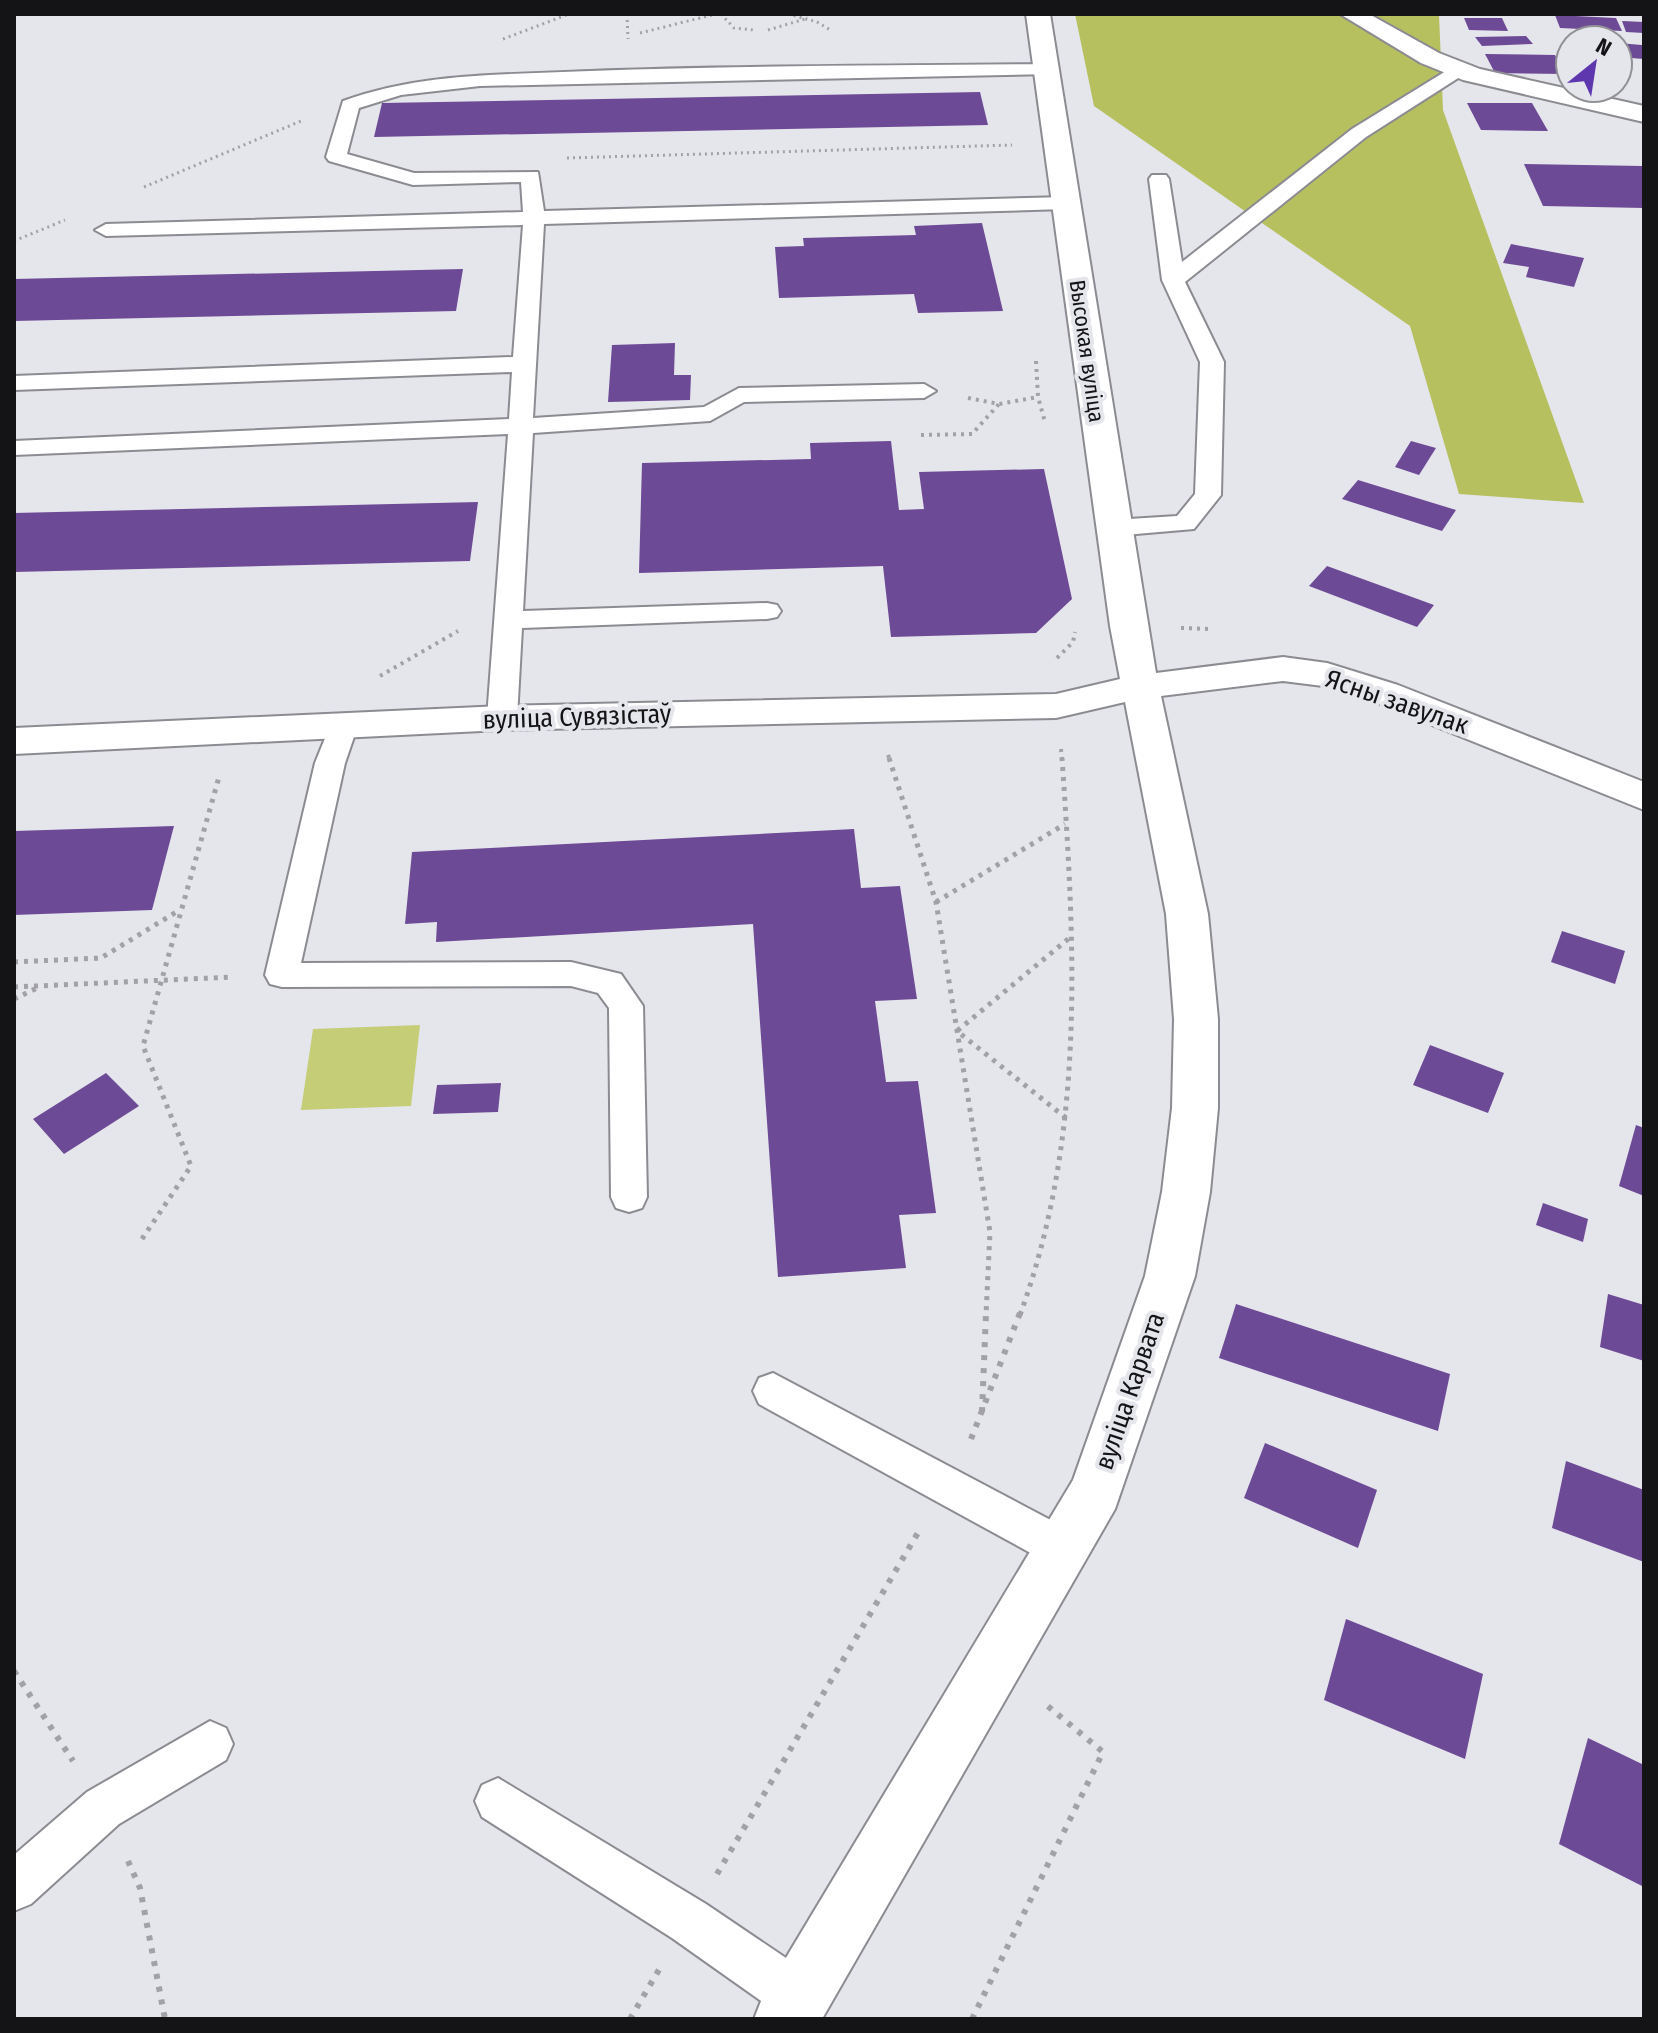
<svg xmlns="http://www.w3.org/2000/svg" width="1658" height="2033" font-family="'Fira Sans Condensed',sans-serif">
  <rect width="100%" height="100%" fill="#e5e5ec"/>
  <path fill="#c5ce76" d="M420,1025L411,1106L301,1110L313,1029Z"/>
  <path fill="#b7c05f" d="M1075,14H1439L1443,110L1584,503L1459,494L1410,326L1094,106Z"/>
  <g fill="#6d4a95">
    <path d="M1555,15L1616,18L1622,31L1560,28Z"/>
    <path d="M1464,18H1502L1508,31L1469,30Z"/>
    <path d="M1622,21L1644,22V33L1626,32Z"/>
    <path d="M1526,36L1533,44L1482,46L1475,37Z"/>
    <path d="M1618,43L1642,45L1644,59L1618,57Z"/>
    <path d="M1485,54L1555,55L1566,74L1495,73Z"/>
    <path d="M980,92L988,125L374,137L382,103Z"/>
    <path d="M1467,103H1532L1548,131L1481,130Z"/>
    <path d="M1524,164L1643,166L1644,208L1543,206Z"/>
    <path d="M982,223L1003,311L918,313L914,294L779,298L775,247L804,246L803,238L916,235L914,226Z"/>
    <path d="M1511,244L1584,258L1574,287L1526,277L1529,267L1503,263Z"/>
    <path d="M463,269L456,311L14,321V279Z"/>
    <path d="M675,343L674,375H691L690,400L608,402L612,345Z"/>
    <path d="M891,441L899,510L924,509L919,472L1044,469L1072,599L1036,633L891,637L883,566L639,573L642,463L811,459L810,443Z"/>
    <path d="M1411,441L1436,448L1419,475L1395,467Z"/>
    <path d="M1358,480L1456,510L1442,531L1342,499Z"/>
    <path d="M478,502L470,561L14,572V513Z"/>
    <path d="M1327,566L1434,605L1417,627L1309,586Z"/>
    <path d="M174,826L152,910L14,915V831Z"/>
    <path d="M854,829L861,888L900,886L917,999L875,1001L886,1082L918,1081L936,1213L899,1215L906,1268L778,1277L753,924L436,942L437,922L405,924L412,852Z"/>
    <path d="M1562,931L1625,951L1615,984L1551,962Z"/>
    <path d="M1430,1045L1504,1073L1488,1113L1413,1085Z"/>
    <path d="M106,1073L139,1106L64,1154L33,1119Z"/>
    <path d="M501,1083L498,1112L433,1114L437,1085Z"/>
    <path d="M1636,1125L1644,1128V1196L1619,1186Z"/>
    <path d="M1543,1203L1588,1219L1583,1242L1536,1225Z"/>
    <path d="M1608,1294L1644,1305V1361L1600,1347Z"/>
    <path d="M1236,1304L1450,1374L1438,1431L1219,1358Z"/>
    <path d="M1265,1443L1377,1490L1358,1548L1244,1498Z"/>
    <path d="M1566,1461L1644,1490V1562L1552,1528Z"/>
    <path d="M1346,1619L1483,1674L1465,1759L1324,1700Z"/>
    <path d="M1588,1738L1644,1765V1887L1559,1844Z"/>
  </g>
  <g fill="none" stroke-linecap="round" stroke-linejoin="round">
    <defs>
      <g id="service">
        <path d="M1459,63L1466,65V73L1366,137L1185,282L1224,362L1221,495L1194,529L1113,536L1104,534L1100,528L1104,522L1113,520L1177,516L1195,494L1200,362L1162,280L1149,179L1152,175H1166L1169,179L1182,262L1352,129Z"/>
        <path d="M1047,64L1054,66V74L480,86L401,95L359,108L347,154L414,173L538,172L544,211L1066,197L1077,203L1066,209L544,224L533,418L704,407L739,388L924,384L936,391L924,398L744,402L710,421L533,433L523,611L767,603L777,605L781,611L777,617L767,619L522,628L517,718L512,725H492L487,718L508,434L14,455V441L509,419L512,372L14,390V376L513,357L523,225L106,236L95,230L106,224L523,212L521,182L413,185L329,161L326,157L343,101C423,72 506,75 590,71C742,65 895,66 1047,64Z"/>
        <path d="M342,718L352,721L357,728L345,763L301,963L571,962L621,974L643,1006L647,1197L642,1208L629,1212L616,1208L611,1197L609,1008L598,993L571,986L282,987L270,984L265,975L315,763L332,721Z"/>
        <path d="M773,1373L1077,1534L1083,1548L1077,1562L1062,1568L1047,1562L759,1404L753,1391L759,1378Z"/>
        <path d="M210,1721L226,1728L233,1744L226,1760L119,1824L31,1904L14,1911V1855L87,1792Z"/>
        <path d="M498,1778L706,1904L817,1979L824,1997L817,2015L806,2019L781,2015L672,1938L482,1817L475,1801L482,1785Z"/>
      </g>
      <g id="minor">
        <path d="M1026,14H1050L1156,673L1283,657L1327,663L1398,685L1644,782V810L1372,701L1323,686L1283,681L1161,696L1208,914L1218,1019V1108L1210,1192L1195,1276L1115,1509L822,2019H754L763,1996L1073,1480L1145,1276L1162,1192L1172,1108L1174,1019L1166,914L1125,702L1056,718L502,730L14,754V728L502,706L1056,694L1120,679L1110,626Z"/>
        <path d="M1340,14H1369L1439,53L1480,69L1644,106V122L1463,80L1421,63Z"/>
      </g>
    </defs>
    <use href="#service" stroke="#8c8b92" stroke-width="4"/>
    <use href="#minor" stroke="#8c8b92" stroke-width="4"/>
    <g stroke="#a1a1a6" stroke-width="3" stroke-dasharray="2 4" stroke-linecap="butt">
      <path d="M627,14L628,39"/>
      <path d="M721,14L734,28L754,30"/>
      <path d="M788,14L817,22L832,31"/>
      <path d="M768,30L805,19L807,14"/>
      <path d="M640,33L716,14"/>
      <path d="M503,39L569,14"/>
      <path d="M567,158L1012,145"/>
      <path d="M144,187L301,121"/>
      <path d="M14,241L65,220"/>
    </g>
    <g stroke="#a1a1a6" stroke-width="4" stroke-dasharray="3 5" stroke-linecap="butt">
      <path d="M1036,361L1038,397L1045,422"/>
      <path d="M968,398L999,404L1038,397"/>
      <path d="M921,435L972,434L999,404"/>
      <path d="M1181,628L1211,629"/>
      <path d="M1057,658L1073,642L1075,632"/>
      <path d="M380,676L458,631"/>
      <path d="M1061,749L1062,760"/>
      <path d="M888,755L890,760"/>
    </g>
    <g stroke="#a1a1a6" stroke-width="5" stroke-dasharray="4 6" stroke-linecap="butt">
      <path d="M889,758L936,902L990,1232L986,1315"/>
      <path d="M936,902L1065,824"/>
      <path d="M14,962L101,958L178,911"/>
      <path d="M14,987L233,977"/>
      <path d="M14,999L37,988"/>
      <path d="M1066,1118L957,1031L1073,935"/>
      <path d="M142,1239L191,1166L143,1046L219,777"/>
      <path d="M1020,1315C1086,1133 1075,947 1062,758"/>
    </g>
    <g stroke="#a1a1a6" stroke-width="6" stroke-dasharray="5 8" stroke-linecap="butt">
      <path d="M982,1412L986,1313"/>
      <path d="M971,1439L1020,1313"/>
      <path d="M14,1671L73,1761"/>
      <path d="M128,1861L140,1888L165,2019"/>
      <path d="M717,1874L919,1531"/>
      <path d="M630,2019L660,1968"/>
      <path d="M972,2019L1103,1752L1044,1703"/>
    </g>
    <use href="#service" fill="#fff" fill-rule="evenodd"/>
    <use href="#minor" fill="#fff" fill-rule="evenodd"/>
  </g>
  <g text-anchor="middle" dominant-baseline="central" stroke-width="8" stroke-linejoin="round" paint-order="stroke">
    <g font-size="22" fill="#141416" stroke="#e5e5ec">
      <text transform="translate(1087 351) rotate(82)">Высокая вуліца</text>
    </g>
    <g font-size="26" fill="#141416" stroke="#e5e5ec">
      <text transform="translate(1397 702) rotate(19)">Ясны завулак</text>
      <text transform="translate(577 717) rotate(-2)">вуліца Сувязістаў</text>
      <text transform="translate(1130 1391) rotate(-71)">вуліца Карвата</text>
    </g>
  </g>
  <rect width="1658" height="2033" fill="none" stroke="#141416" stroke-width="32"/>
  <g transform="translate(1594 64) rotate(30)"><circle r="38" fill="#e5e5ec" stroke="#919196" stroke-width="2"/>
  <path d="M0-6L14 30L0 20L-14 30Z" fill="#5e37af"/>
  <text y="-12" font-size="22" font-weight="bold" text-anchor="middle" fill="#141416">N</text>
  </g>
</svg>
